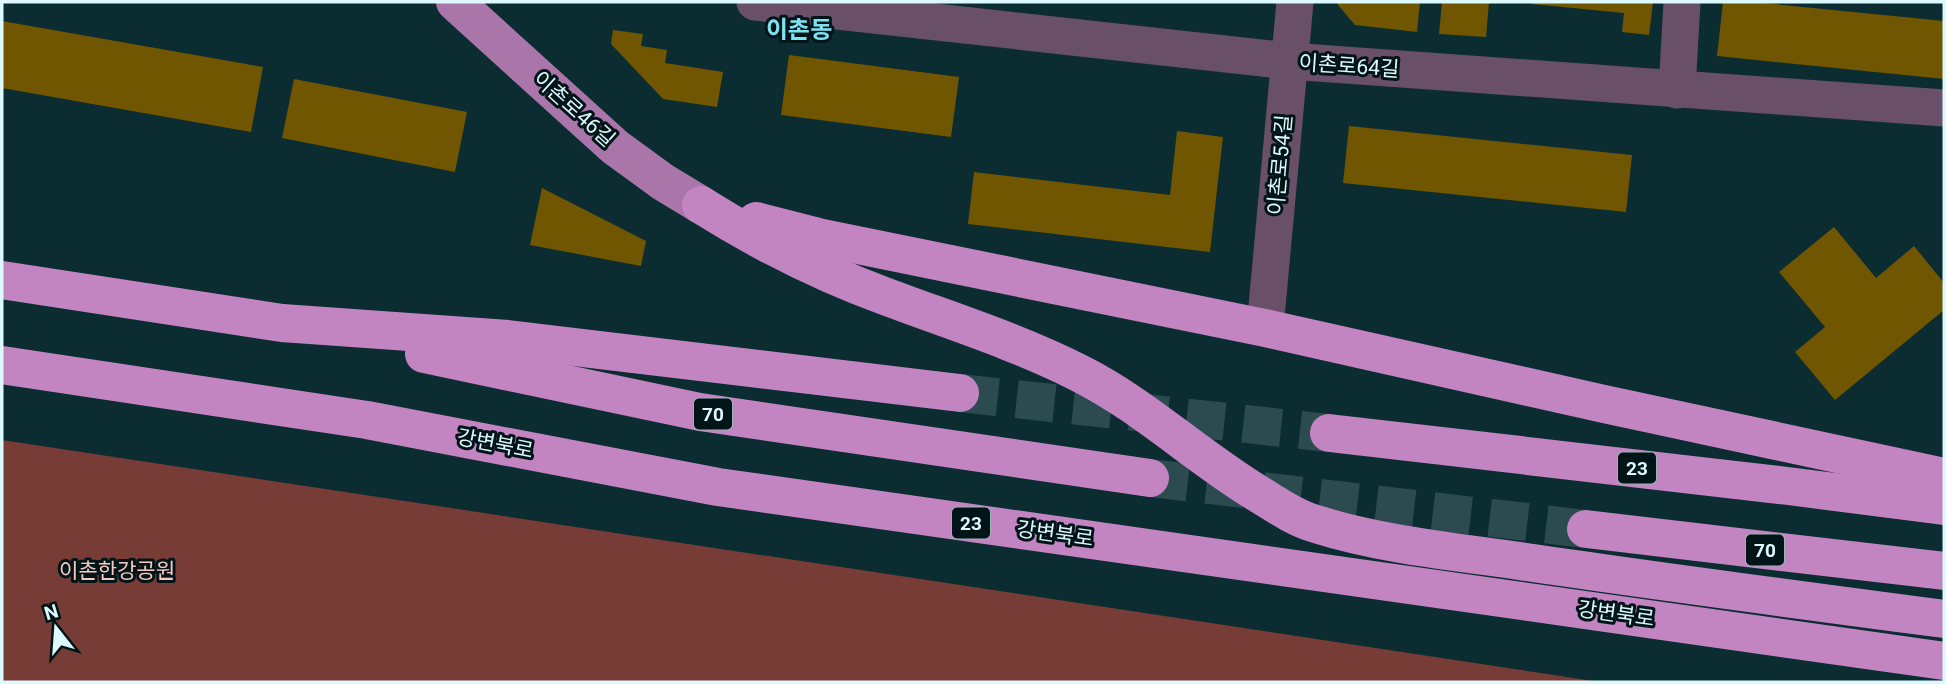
<svg xmlns="http://www.w3.org/2000/svg" width="1946" height="684" font-family="Roboto,'Noto Sans KR',sans-serif">
  <rect width="100%" height="100%" fill="#0b2c31"/>
  <path fill="#763c35" d="M2,440L1600,682H2Z"/>
  <g fill="#705600">
    <path d="M1338,2H1420L1417,32L1355,25L1338,5Z"/>
    <path d="M1442,2H1489L1486,37L1439,34Z"/>
    <path d="M1532,2H1653L1649,35L1622,32L1624,13L1532,4Z"/>
    <path d="M1723,2H1754L1944,21V79L1717,56Z"/>
    <path d="M2,21L263,67L251,132L2,88Z"/>
    <path d="M613,30L643,34L641,46L667,50L665,63L723,72L717,107L663,99L611,44Z"/>
    <path d="M789,55L959,77L951,137L781,115Z"/>
    <path d="M294,79L467,112L455,172L282,138Z"/>
    <path d="M1349,126L1632,155L1626,212L1343,183Z"/>
    <path d="M1177,131L1223,137L1210,252L968,224L974,172L1170,195Z"/>
    <path d="M542,188L646,241L641,266L530,245Z"/>
    <path d="M1834,227L1876,278L1914,246L1944,283V310L1835,400L1795,352L1825,327L1779,272Z"/>
  </g>
  <g fill="none" stroke-linecap="round" stroke-linejoin="round">
    <g stroke="#2b4b50" stroke-width="38" stroke-dasharray="38 19" stroke-linecap="butt">
      <path d="M960,393L1329,433"/>
      <path d="M1150,478L1586,529"/>
    </g>
    <g stroke="#694f68" stroke-width="37">
      <path d="M755,2L1290,61L1944,108"/>
      <path d="M1677,90L1682,2"/>
      <path d="M1265,328L1295,2"/>
    </g>
    <path stroke="#aa75a8" stroke-width="38" d="M455,2L615,147L663,182L701,205"/>
    <g stroke="#c384c2" stroke-width="38">
      <path d="M701,205C760,242 821,273 887,297C951,321 1018,342 1079,373C1143,405 1196,456 1257,493C1275,504 1295,518 1316,524C1386,546 1461,552 1533,563C1670,583 1807,601 1944,619"/>
      <path d="M756,221L818,237L1265,328L1604,404L1944,477"/>
      <path d="M2,280L282,323L508,339L960,393"/>
      <path d="M424,354L700,412L1150,478"/>
      <path d="M2,365L367,420L718,487L1944,661"/>
      <path d="M1329,433L1788,486L1944,506"/>
      <path d="M1586,529L1944,571"/>
    </g>
  </g>
  <g text-anchor="middle" dominant-baseline="central" stroke-width="6" stroke-linejoin="round" paint-order="stroke">
    <g fill="#011417" stroke="#9cb4b8" stroke-width="2">
      <rect x="694" y="398.5" width="38" height="31" rx="5"/>
      <rect x="1618" y="452.5" width="38" height="31" rx="5"/>
      <rect x="952" y="507.5" width="38" height="31" rx="5"/>
      <rect x="1746" y="534.5" width="38" height="31" rx="5"/>
    </g>
    <g font-size="19" font-weight="bold" fill="#def9fd">
      <text x="713" y="414">70</text>
      <text x="1637" y="468">23</text>
      <text x="971" y="523">23</text>
      <text x="1765" y="550">70</text>
    </g>
    <g font-size="21" fill="#def9fd" stroke="#011417">
      <text transform="translate(1349 66) rotate(4)">이촌로64길</text>
      <text transform="translate(574 109) rotate(42)">이촌로46길</text>
      <text transform="translate(1280 165) rotate(-85)">이촌로54길</text>
      <text transform="translate(495 444) rotate(11)">강변북로</text>
      <text transform="translate(1055 534) rotate(8)">강변북로</text>
      <text transform="translate(1616 614) rotate(8)">강변북로</text>
    </g>
    <g font-size="21" fill="#f9c8c0" stroke="#011417">
      <text x="117" y="571">이촌한강공원</text>
    </g>
    <g font-size="24" font-weight="bold" fill="#7de1f0" stroke="#011417">
      <text x="799" y="30">이촌동</text>
    </g>
  </g>
  <rect width="1946" height="684" fill="none" stroke="#def9fd" stroke-width="7"/>
  <g transform="translate(56 628) rotate(343)" stroke="#011417" stroke-width="5" paint-order="stroke">
  <path d="M0-5L12 26L0 18L-12 26Z" fill="#def9fd"/>
  <text y="-10" font-size="19" font-weight="bold" text-anchor="middle" fill="#def9fd">N</text>
  </g>
</svg>
